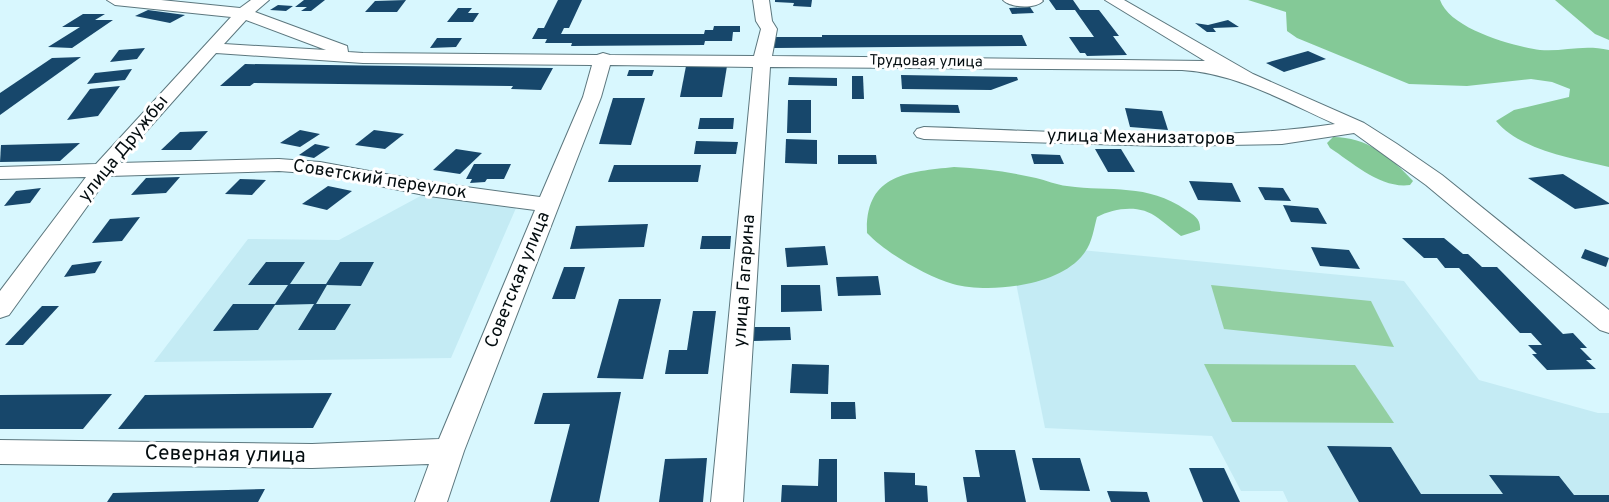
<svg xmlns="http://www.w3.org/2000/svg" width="1609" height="502" font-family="Overpass,sans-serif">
  <rect width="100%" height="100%" fill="#d8f7fe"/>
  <g fill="#c4ebf4">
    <path d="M426,193L516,208L451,358L154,362L248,239L339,240Z"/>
    <path d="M1008,243L1404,281L1479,380L1598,413H1609V502H1288L1283,491H1241L1212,436L1045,428Z"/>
  </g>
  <g fill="#93cfa2">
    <path d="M1211,285L1371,301L1394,347L1224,329Z"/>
    <path d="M1204,364L1355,365L1394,423L1232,422Z"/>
  </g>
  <g fill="#84c997">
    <path d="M1248,0H1440C1450,29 1513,46 1540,50C1564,52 1582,44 1609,50V167C1574,159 1520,150 1496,121L1514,110L1569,97L1570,89L1552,82L1531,79L1467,86L1409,84L1297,38L1287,31L1286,12Z"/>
    <path d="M1555,0H1609V40L1595,34Z"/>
    <path d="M1333,137C1367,137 1391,157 1413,181L1410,185C1381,189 1353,163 1330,148L1327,143Z"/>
    <path d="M954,167C981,168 1010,172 1036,178C1046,180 1056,185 1067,186C1111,192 1147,183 1186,210C1194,215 1201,219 1200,230L1181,236C1173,230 1166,224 1158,218C1140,204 1115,208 1097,217C1094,228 1092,243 1085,252C1062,286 990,294 953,284C926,276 886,253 867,233C865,174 907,172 954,167Z"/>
  </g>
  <g fill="#17476b">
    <path d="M304,0H325L311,11H301L307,7H295Z"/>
    <path d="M406,0L397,12H365L375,1Z"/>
    <path d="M558,0H582L569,28H564L561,34H704L705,30H713L714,26H740V32H733L732,41H705L704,45L571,46L572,43H545L547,39H532L538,28H544Z"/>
    <path d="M775,0H812L811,7L793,6L794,3L775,2Z"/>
    <path d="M1049,0H1073L1080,10H1099L1119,36H1113L1127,55L1087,56L1085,53H1080L1069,37H1094L1075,10H1056Z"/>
    <path d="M278,5L293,6L286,11L270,10Z"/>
    <path d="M1030,7L1034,13L1012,14L1009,8Z"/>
    <path d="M458,8H472L468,13H479L473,22H447Z"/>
    <path d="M148,10L185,15L170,23L135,16Z"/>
    <path d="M83,14H105L95,20H113L72,48L48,47L80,27H62Z"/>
    <path d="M1228,20L1239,27L1213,28L1216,32H1207L1195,23L1208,25Z"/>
    <path d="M822,35H1022L1027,46L774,48V37H822Z"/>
    <path d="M437,38H462L456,47L430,48Z"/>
    <path d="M145,48L137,59L110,62L119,50Z"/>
    <path d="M1308,51L1326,59L1284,72L1266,63Z"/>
    <path d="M81,57L0,115V93L52,58Z"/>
    <path d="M245,64L553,68L541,90L511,89L513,86L254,83L250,86H220Z"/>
    <path d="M686,66H727L722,97H680Z"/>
    <path d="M132,69L125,80L87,84L95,73Z"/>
    <path d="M629,70H654L652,76H627Z"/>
    <path d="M901,75L1017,77L1018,80L991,90L902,89Z"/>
    <path d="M852,76H863L864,99H852Z"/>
    <path d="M789,77L837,78V86L788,85Z"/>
    <path d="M120,86L98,116L67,120L90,89Z"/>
    <path d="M613,98H645L631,145L599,144Z"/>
    <path d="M788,100H811V133H787Z"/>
    <path d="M900,104L958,105L960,113L901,112Z"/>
    <path d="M1125,108L1162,111L1168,130L1130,127Z"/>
    <path d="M700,118H734L733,129H698Z"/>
    <path d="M300,130L320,134L300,147L280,143Z"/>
    <path d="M374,130L404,134L385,149L355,145Z"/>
    <path d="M208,131L191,150H161L180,132Z"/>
    <path d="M786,139L817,140V164L785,163Z"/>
    <path d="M696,141L738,142L736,154H694Z"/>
    <path d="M80,143L60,161L0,162L1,145Z"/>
    <path d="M315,144L330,147L314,158L299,155Z"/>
    <path d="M456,149L482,153L460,174L433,170Z"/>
    <path d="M1095,149H1121L1135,172H1108Z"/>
    <path d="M1031,154L1060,155L1064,164H1034Z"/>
    <path d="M838,155H876L877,164H838Z"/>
    <path d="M474,164H511L504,179H487L485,182L470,183L472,179H466Z"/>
    <path d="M614,165H701L698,182H608Z"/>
    <path d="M1563,174L1609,203V204L1575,209L1528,178Z"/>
    <path d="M180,177L166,193L131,195L146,178Z"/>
    <path d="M240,179L266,180L252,195L225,194Z"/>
    <path d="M1189,181L1232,183L1241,202L1198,200Z"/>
    <path d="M328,186L352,191L327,210L302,204Z"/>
    <path d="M1258,187L1283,188L1291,201L1265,200Z"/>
    <path d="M41,188L30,203L4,206L16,191Z"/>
    <path d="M1283,205L1318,208L1327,224L1291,222Z"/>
    <path d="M140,217L122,241L92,243L110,219Z"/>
    <path d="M648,224L644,247L570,249L576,226Z"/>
    <path d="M702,236H731L730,249H700Z"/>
    <path d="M1402,238H1444L1463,254H1468L1482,267H1497L1563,334L1573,333L1587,348H1580L1592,360H1586L1596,369L1547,370L1532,354H1537L1528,345H1542L1531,333H1520L1459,268H1445L1437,258H1424Z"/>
    <path d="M825,246L828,265L787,267L785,248Z"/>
    <path d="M1311,247L1349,250L1360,269L1320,266Z"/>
    <path d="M1585,249L1609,258L1606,267L1581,258Z"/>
    <path d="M102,261L95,273L64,277L72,265Z"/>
    <path d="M266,262H305L290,284H326L340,262H374L361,286L327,285L316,304H351L335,330H298L314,304L275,305L258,330L213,331L233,304H275L288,285H248Z"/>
    <path d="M564,267H585L575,299H552Z"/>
    <path d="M878,276L881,295L838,296L836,277Z"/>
    <path d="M781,285H820L822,311L781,312Z"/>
    <path d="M619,299H661L643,379L597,378Z"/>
    <path d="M42,306H59L23,345H5Z"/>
    <path d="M693,311H716L708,374H665L669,350H687Z"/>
    <path d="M753,327H790L791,340L753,341Z"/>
    <path d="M792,364L829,365L828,394L790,393Z"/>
    <path d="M621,392L599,502H550L570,424H534L543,393Z"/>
    <path d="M332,393L313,428L118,429L145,395Z"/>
    <path d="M112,394L83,429H0V395Z"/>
    <path d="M831,402H855L856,419H831Z"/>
    <path d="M1327,446L1391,447L1421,494H1503L1489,475L1559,476L1574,495H1609V502H1359Z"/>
    <path d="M975,450H1015L1026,502H967L963,477H980Z"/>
    <path d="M707,458L703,502H659L665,459Z"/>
    <path d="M1032,458H1080L1090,491L1040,490Z"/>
    <path d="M819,459H837V502H781L782,485L818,486Z"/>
    <path d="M1189,468H1224L1240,502H1203Z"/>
    <path d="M884,472L915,473V485L927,486L928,502H885Z"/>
    <path d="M265,489L258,502H107L113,493Z"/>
    <path d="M1107,491L1147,492L1150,502H1111Z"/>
  </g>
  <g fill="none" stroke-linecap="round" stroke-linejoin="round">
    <defs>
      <g id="minor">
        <path d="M107,0H161L240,8L251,0H269L255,12L347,46L348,52L363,53L597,55L603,53L610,55L754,56L761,29L756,21L753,0H769L772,21L777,29L772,56L1205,61L1105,0H1124L1253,74L1364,123L1397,144L1442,175L1609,310V333L1600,330L1426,185L1354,133L1282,144L1164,146L924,139L917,137L914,133L917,129L924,127C1060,131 1200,144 1335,124C1286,102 1236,73 1182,70L770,67L743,502H711L753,67L610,65L601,97L464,451L447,502H415L429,464L312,468L0,464V440L312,444L439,439L535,210L429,196L320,174L279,171L109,176L9,315L0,318V291L86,177L0,179V167L96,164L231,17L115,5ZM246,20L326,50L224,44ZM216,53L363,63L592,65L583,97L540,197L429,182L320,162L279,159L118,163Z"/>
        <path d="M1003,0H1042L1043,1C1035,9 1011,8 1003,0Z"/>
      </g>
    </defs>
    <use href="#minor" stroke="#5c777e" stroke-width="2"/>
    <use href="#minor" fill="#fff" fill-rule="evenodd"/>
  </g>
  <g text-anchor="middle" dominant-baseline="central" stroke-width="6" stroke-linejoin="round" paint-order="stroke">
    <g font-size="15" fill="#040d10" stroke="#fff">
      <text transform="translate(926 62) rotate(1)">Трудовая улица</text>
    </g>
    <g font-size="18" fill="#040d10" stroke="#fff">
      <text transform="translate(1141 138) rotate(1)">улица Механизаторов</text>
      <text transform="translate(124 149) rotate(-51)">улица Дружбы</text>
      <text transform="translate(380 180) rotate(9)">Советский переулок</text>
      <text transform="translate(518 280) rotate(-68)">Советская улица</text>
      <text transform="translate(745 281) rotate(-86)">улица Гагарина</text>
    </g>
    <g font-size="21" fill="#040d10" stroke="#fff">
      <text transform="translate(225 455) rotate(1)">Северная улица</text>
    </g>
  </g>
</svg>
